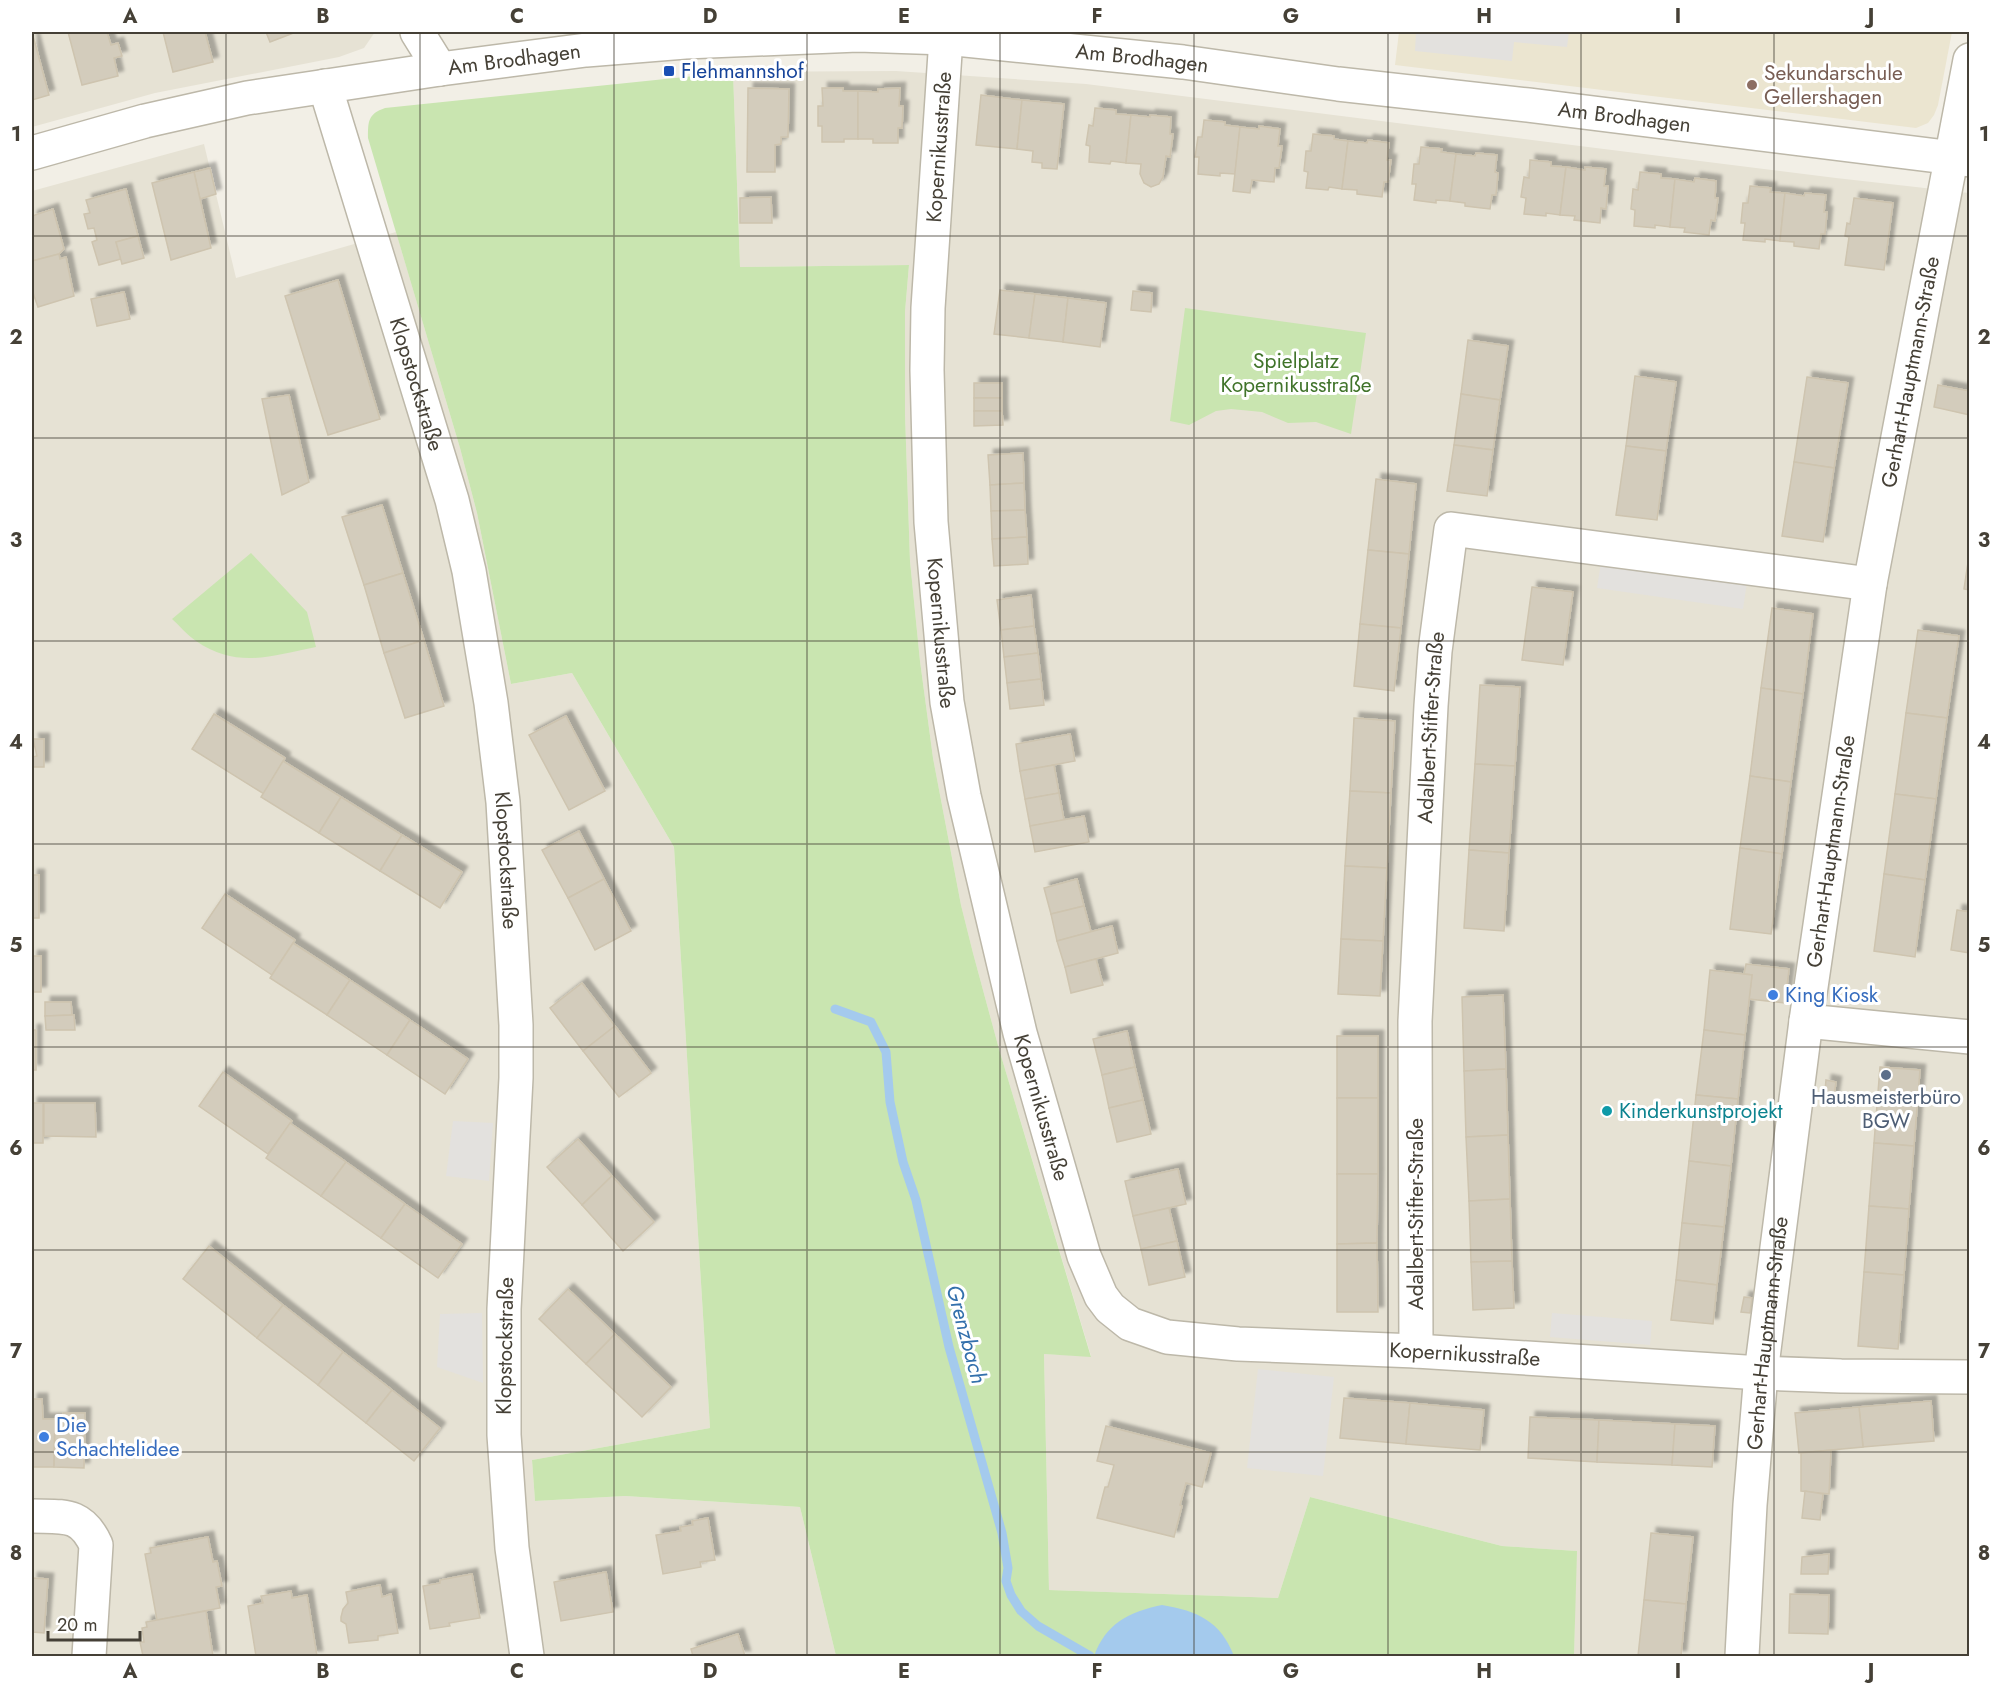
<svg xmlns="http://www.w3.org/2000/svg" width="2001" height="1688" font-family="Jost,sans-serif">
  <defs>
    <filter id="shadow"><feDropShadow dx="5.5" dy="-5.5" stdDeviation="1.5" flood-color="#0004"/></filter>
  </defs>
  <rect width="100%" height="100%" fill="#f2efe6"/>
  <g fill="#e6e2d4">
    <path d="M32,32H375L364,48L339,57L155,93L32,127Z"/>
    <path d="M896,71L1086,84L1836,178L1969,193V1656H1574L1576,1551L1502,1546L1310,1497L1278,1598L1049,1590L1044,1354L1091,1356L999,1049L973,953L961,905L933,758L920,661L910,561L905,414V312L909,265L740,267L733,72Z"/>
    <path d="M204,144L236,278L396,232L460,448L477,513L511,684L572,673L674,847L710,1428L532,1460L535,1501L625,1496L800,1507L836,1656H32V191Z"/>
  </g>
  <path fill="#ebe5d0" d="M1399,32H1952L1938,105L1934,115L1928,123L1916,128L1395,65Z"/>
  <g fill="#c9e5b0">
    <path d="M733,72L740,267L909,265L905,312V414L910,561L920,661L933,758L961,905L973,953L999,1049L1091,1357L1044,1354L1049,1590L1278,1598L1310,1497L1502,1546L1577,1551L1574,1656H836L800,1507L625,1496L535,1501L532,1460L710,1428L674,847L572,673L511,684L477,513L460,448L368,138C368,121 368,114 385,108Z"/>
    <path d="M1185,308L1366,333L1351,434L1316,422L1288,423L1262,412L1231,409L1216,411L1189,425L1170,421Z"/>
    <path d="M251,553L307,612L316,647C271,656 237,669 196,641C187,635 180,626 172,619Z"/>
  </g>
  <g fill="#e3e1de">
    <path d="M1416,32H1569L1567,47L1514,42L1512,61L1415,51Z"/>
    <path d="M1601,562L1747,582L1743,609L1597,588Z"/>
    <path d="M453,1121L493,1123L489,1181L446,1176Z"/>
    <path d="M482,1313L483,1383L437,1367L440,1314Z"/>
    <path d="M1552,1313L1652,1321L1650,1345L1550,1337Z"/>
    <path d="M1258,1369L1334,1377L1323,1476L1247,1468Z"/>
  </g>
  <path fill="#a4caed" d="M1162,1605C1198,1611 1220,1621 1234,1656H1094C1106,1623 1129,1612 1162,1605Z"/>
  <g fill="none" stroke-linecap="round" stroke-linejoin="round">
    <path stroke="#a4caed" stroke-width="9" d="M835,1009L871,1022L886,1052L890,1102L903,1162L916,1200L949,1347L1002,1533L1008,1568L1006,1581L1011,1595L1021,1611L1038,1626L1090,1656"/>
  </g>
  <g fill="#d3ccbc" stroke="#cec4af" stroke-width="1.5" filter="url(#shadow)">
    <path d="M32,32L49,95L32,100Z"/>
    <path d="M68,32H107L111,45L118,43L122,56L114,58L118,76L82,85Z"/>
    <path d="M163,32H205L213,62L173,72Z"/>
    <path d="M266,32H296L270,42Z"/>
    <path d="M748,88L789,89L788,137H781V144L775,145V172H747Z"/>
    <path d="M822,88H843V91H858V139H844V142H822V126H818V106H823Z"/>
    <path d="M900,88L899,106H903L902,128H898V143H873V139H858V91L878,92V89Z"/>
    <path d="M981,95L1022,100L1017,149L976,145Z"/>
    <path d="M1022,100L1064,104L1057,169L1042,168V163L1032,162L1033,151L1017,149Z"/>
    <path d="M1095,108L1116,110V114L1131,115L1126,163L1111,161L1110,164L1089,162L1090,146L1086,145L1089,125L1093,126Z"/>
    <path d="M1131,115L1150,117V115L1171,117L1170,134H1173L1170,157L1166,156L1163,177L1159,184L1151,187L1144,183L1140,174L1141,164L1126,163Z"/>
    <path d="M1204,120L1225,122V125L1240,127L1235,174L1220,173V176L1198,174L1199,157H1195L1198,137H1202Z"/>
    <path d="M1259,126L1280,129L1278,146H1282L1279,168H1275L1274,182L1252,180L1250,193L1233,191L1240,127L1259,129Z"/>
    <path d="M1313,134L1334,136V139L1348,141L1342,189L1329,187L1328,190L1306,188L1308,172L1304,171L1306,151H1311Z"/>
    <path d="M1368,140L1389,143L1387,160H1391L1388,182H1384L1382,197L1357,194V190L1342,189L1348,141L1367,143Z"/>
    <path d="M1421,147L1442,149L1441,152L1456,154L1450,201L1436,200V203L1414,200L1416,184H1412L1414,164H1419Z"/>
    <path d="M1476,153L1497,155L1495,172L1498,173L1496,195H1492L1490,209L1465,206V203L1450,201L1456,154L1475,156Z"/>
    <path d="M1530,160L1551,162V166L1566,167L1560,215L1546,213V216L1524,214L1526,198L1521,197L1524,177L1529,178Z"/>
    <path d="M1566,167L1585,170V167L1606,169L1604,186H1608L1606,209L1601,208L1600,223L1574,220L1575,216L1560,215Z"/>
    <path d="M210,168L216,194L200,199L194,172Z"/>
    <path d="M194,172L211,248L171,260L152,183Z"/>
    <path d="M1640,172L1661,174V178L1675,179L1670,227L1655,225V228L1634,226L1635,210L1631,209L1633,189L1638,190Z"/>
    <path d="M1695,178L1716,181L1715,198H1718L1715,221L1711,220L1709,235L1684,232L1685,228L1670,227L1675,179L1694,182Z"/>
    <path d="M1750,186L1771,188L1770,192L1785,193L1780,241L1765,239V242L1743,240L1745,223H1741L1743,203H1748Z"/>
    <path d="M126,189L138,236L116,242L121,259L99,265L92,242L97,240L94,228L88,229L84,214L90,213L86,200Z"/>
    <path d="M1785,193L1804,196L1805,193L1826,195L1824,212H1827L1825,234H1821L1819,249L1794,246V242L1780,241Z"/>
    <path d="M771,197L772,223H740V198Z"/>
    <path d="M1854,198L1893,203L1884,270L1845,265L1849,237L1845,236L1847,223L1850,224Z"/>
    <path d="M53,209L64,249L59,254L32,261V216Z"/>
    <path d="M138,236L144,258L122,264L116,242Z"/>
    <path d="M59,254L60,259L66,257L74,296L38,307L32,290V261Z"/>
    <path d="M338,280L380,419L328,435L285,296Z"/>
    <path d="M1000,290L1035,294L1029,338L994,334Z"/>
    <path d="M1133,291L1152,293L1151,312L1131,310Z"/>
    <path d="M124,292L130,319L97,326L91,299Z"/>
    <path d="M1035,294L1068,298L1063,342L1029,338Z"/>
    <path d="M1068,298L1106,303L1100,347L1063,342Z"/>
    <path d="M1468,340L1508,346L1500,400L1461,394Z"/>
    <path d="M1635,376L1676,382L1666,451L1626,446Z"/>
    <path d="M1807,377L1848,383L1834,468L1794,462Z"/>
    <rect x="974" y="383" width="28" height="15"/>
    <path d="M1938,385L1970,391V415L1934,407Z"/>
    <path d="M1461,394L1500,400L1493,450L1454,445Z"/>
    <path d="M289,395L309,482L282,495L262,399Z"/>
    <rect x="974" y="398" width="28" height="13"/>
    <path d="M974,411H1002L1003,425L974,426Z"/>
    <path d="M1454,445L1493,450L1487,496L1447,491Z"/>
    <path d="M1626,446L1666,451L1657,520L1616,515Z"/>
    <path d="M1023,453L1024,483L990,485L988,455Z"/>
    <path d="M1794,462L1834,468L1823,542L1782,536Z"/>
    <path d="M1376,479L1416,484L1409,554L1368,550Z"/>
    <path d="M1024,483L1025,510L991,511L990,485Z"/>
    <path d="M382,505L403,573L364,585L342,517Z"/>
    <path d="M1025,510L1027,537L992,539L991,511Z"/>
    <path d="M1027,537L1028,564L994,566L992,539Z"/>
    <path d="M1970,549V590L1964,589Z"/>
    <path d="M1368,550L1409,554L1401,628L1360,624Z"/>
    <path d="M403,573L424,640L384,653L364,585Z"/>
    <path d="M1532,587L1573,592L1563,665L1522,660Z"/>
    <path d="M1031,595L1034,626L1001,630L997,600Z"/>
    <path d="M1772,608L1813,614L1803,694L1761,688Z"/>
    <path d="M1360,624L1401,628L1394,691L1354,686Z"/>
    <path d="M1034,626L1038,653L1004,657L1001,630Z"/>
    <path d="M1918,630L1959,636L1947,718L1906,713Z"/>
    <path d="M424,640L444,706L405,718L384,653Z"/>
    <path d="M1038,653L1041,679L1007,683L1004,657Z"/>
    <path d="M1041,679L1044,705L1010,709L1007,683Z"/>
    <path d="M1480,685L1520,687L1515,766L1475,764Z"/>
    <path d="M1761,688L1803,694L1791,782L1750,776Z"/>
    <path d="M1906,713L1947,718L1936,799L1895,794Z"/>
    <path d="M214,714L285,758L264,794L192,749Z"/>
    <path d="M566,716L605,791L569,810L529,735Z"/>
    <path d="M1354,718L1395,721L1391,793L1350,791Z"/>
    <path d="M1070,734L1075,761L1020,771L1016,744Z"/>
    <path d="M33,739H44V767H32V757L37,756Z"/>
    <path d="M283,761L341,797L319,833L261,797Z"/>
    <path d="M1475,764L1515,766L1509,853L1469,850Z"/>
    <path d="M1054,765L1059,793L1025,799L1020,771Z"/>
    <path d="M1750,776L1791,782L1782,854L1740,848Z"/>
    <path d="M1350,791L1391,793L1387,868L1345,866Z"/>
    <path d="M1059,793L1064,820L1030,826L1025,799Z"/>
    <path d="M1895,794L1936,799L1925,880L1884,874Z"/>
    <path d="M341,797L402,835L380,871L319,833Z"/>
    <path d="M1084,816L1089,842L1035,852L1030,826Z"/>
    <path d="M579,831L604,879L568,898L542,850Z"/>
    <path d="M402,835L462,872L440,908L380,871Z"/>
    <path d="M1740,848L1782,854L1771,934L1730,929Z"/>
    <path d="M1469,850L1509,853L1504,931L1464,928Z"/>
    <path d="M1345,866L1387,868L1383,941L1341,939Z"/>
    <path d="M1884,874L1925,880L1915,957L1874,951Z"/>
    <rect x="32" y="875" width="7" height="43"/>
    <path d="M604,879L631,931L595,950L568,898Z"/>
    <path d="M1077,879L1084,906L1051,914L1044,888Z"/>
    <path d="M225,894L295,940L272,975L202,928Z"/>
    <path d="M1084,906L1091,932L1057,941L1051,914Z"/>
    <path d="M1957,910L1970,912V953L1951,950Z"/>
    <path d="M1112,926L1118,953L1065,967L1057,941Z"/>
    <path d="M1341,939L1383,941L1380,996L1338,994Z"/>
    <path d="M293,943L350,980L327,1015L270,978Z"/>
    <rect x="32" y="956" width="9" height="36"/>
    <path d="M1096,959L1103,985L1071,993L1065,967Z"/>
    <path d="M1746,964L1789,969L1785,1003L1749,999L1752,975L1744,974Z"/>
    <path d="M1710,970L1752,975L1745,1035L1704,1030Z"/>
    <path d="M350,980L410,1020L387,1055L327,1015Z"/>
    <path d="M582,983L615,1026L583,1051L550,1008Z"/>
    <path d="M1503,995L1506,1069L1464,1071L1462,997Z"/>
    <path d="M45,1002H71L72,1015L45,1016Z"/>
    <path d="M72,1015H74L75,1030H46L45,1016Z"/>
    <path d="M410,1020L468,1059L445,1094L387,1055Z"/>
    <path d="M615,1026L651,1073L619,1097L583,1051Z"/>
    <rect x="32" y="1030" width="4" height="40"/>
    <path d="M1704,1030L1745,1035L1738,1099L1696,1095Z"/>
    <path d="M1127,1031L1135,1067L1102,1075L1093,1039Z"/>
    <rect x="1337" y="1036" width="41" height="62"/>
    <path d="M1135,1067L1143,1100L1109,1108L1102,1075Z"/>
    <path d="M1880,1067L1920,1070L1914,1146L1874,1143Z"/>
    <path d="M1506,1069L1508,1135L1466,1137L1464,1071Z"/>
    <path d="M223,1072L292,1121L268,1154L199,1106Z"/>
    <path d="M1826,1080L1836,1082L1833,1102L1824,1101Z"/>
    <path d="M1696,1095L1738,1099L1731,1166L1689,1161Z"/>
    <rect x="1337" y="1098" width="41" height="76"/>
    <path d="M1143,1100L1151,1134L1117,1142L1109,1108Z"/>
    <rect x="32" y="1103" width="11" height="40"/>
    <path d="M44,1103H95L96,1137L44,1136Z"/>
    <path d="M290,1123L346,1162L321,1196L266,1158Z"/>
    <path d="M1508,1135L1510,1199L1469,1201L1466,1137Z"/>
    <path d="M578,1139L612,1176L582,1205L547,1167Z"/>
    <path d="M1874,1143L1914,1146L1909,1209L1869,1206Z"/>
    <path d="M1689,1161L1731,1166L1724,1227L1682,1223Z"/>
    <path d="M346,1162L405,1204L381,1238L321,1196Z"/>
    <path d="M1178,1169L1186,1204L1133,1216L1125,1181Z"/>
    <path d="M1337,1174H1378L1377,1243L1337,1244Z"/>
    <path d="M612,1176L654,1222L623,1251L582,1205Z"/>
    <path d="M1510,1199L1512,1261L1471,1262L1469,1201Z"/>
    <path d="M405,1204L462,1244L438,1278L381,1238Z"/>
    <path d="M1869,1206L1909,1209L1904,1275L1864,1272Z"/>
    <path d="M1169,1208L1177,1241L1141,1249L1133,1216Z"/>
    <path d="M1682,1223L1724,1227L1717,1285L1676,1280Z"/>
    <path d="M1177,1241L1185,1277L1149,1285L1141,1249Z"/>
    <path d="M1377,1243L1378,1312H1337V1244Z"/>
    <path d="M209,1246L283,1305L257,1338L183,1279Z"/>
    <path d="M1512,1261L1514,1308L1473,1310L1471,1262Z"/>
    <path d="M1864,1272L1904,1275L1898,1349L1858,1346Z"/>
    <path d="M1676,1280L1717,1285L1713,1324L1671,1320Z"/>
    <path d="M568,1289L615,1334L586,1364L539,1319Z"/>
    <path d="M1744,1297L1752,1298L1750,1313L1741,1312Z"/>
    <path d="M283,1305L343,1352L318,1385L257,1338Z"/>
    <path d="M615,1334L671,1387L642,1417L586,1364Z"/>
    <path d="M343,1352L392,1390L366,1423L318,1385Z"/>
    <path d="M392,1390L440,1428L414,1461L366,1423Z"/>
    <path d="M1344,1398L1410,1403L1406,1444L1340,1438Z"/>
    <path d="M32,1399H42L43,1419H55L54,1467H32Z"/>
    <path d="M1931,1401L1934,1441L1863,1447L1859,1407Z"/>
    <path d="M1410,1403L1484,1410L1480,1450L1406,1444Z"/>
    <path d="M1859,1407L1863,1447L1799,1453L1795,1413Z"/>
    <path d="M63,1413H85L84,1468L54,1467L55,1419H63Z"/>
    <path d="M1530,1417L1599,1420L1597,1462L1528,1458Z"/>
    <path d="M1599,1420L1675,1424L1672,1465L1597,1462Z"/>
    <path d="M1675,1424L1715,1426L1712,1467L1672,1465Z"/>
    <path d="M1106,1426L1211,1453L1202,1487L1186,1483L1180,1505L1182,1506L1174,1537L1097,1518L1105,1487H1108L1114,1465L1097,1461Z"/>
    <path d="M1831,1450L1829,1494L1801,1491V1453Z"/>
    <path d="M1805,1491L1823,1494L1820,1520L1802,1518Z"/>
    <path d="M708,1518L715,1560L700,1562L701,1567L663,1574L656,1535L681,1531L680,1527L693,1525L692,1521Z"/>
    <path d="M1651,1533L1693,1537L1686,1604L1644,1600Z"/>
    <path d="M208,1537L213,1562L217,1561L222,1586L216,1587L220,1608L157,1620L145,1554L151,1553L150,1548Z"/>
    <path d="M1829,1554L1828,1574H1801L1802,1557Z"/>
    <path d="M606,1572L613,1612L561,1621L554,1582Z"/>
    <path d="M472,1574L480,1618L449,1623L450,1626L430,1629L423,1586L440,1583V1580Z"/>
    <path d="M32,1578L48,1579L44,1633L32,1632Z"/>
    <path d="M380,1585L382,1597L391,1594L398,1633L378,1636V1640L349,1643L346,1624L341,1621V1617L343,1609L348,1603L346,1592Z"/>
    <path d="M291,1591L292,1598L307,1595L317,1656H256L248,1606L263,1603L261,1596Z"/>
    <path d="M1790,1594L1829,1595L1828,1634L1789,1633Z"/>
    <path d="M1644,1600L1686,1604L1681,1656H1638Z"/>
    <path d="M206,1611L213,1656H143L140,1642H144L142,1628L147,1627L146,1622Z"/>
    <path d="M738,1634L745,1656H693L691,1649Z"/>
  </g>
  <g fill="none" stroke-linecap="round" stroke-linejoin="round">
    <defs>
      <g id="street">
        <path d="M417,32L440,69"/>
        <path id="s1" d="M946,38L928,308L927,370L931,522L947,702L964,796L1020,1033L1084,1256L1101,1296L1110,1308L1130,1324L1167,1337L1238,1344L1416,1351L1761,1373L1841,1376L1970,1377"/>
        <path id="s2" d="M325,86L452,500L469,571L491,703L503,802L516,1025V1078L504,1309V1435L512,1548L527,1656"/>
        <path id="s3" d="M32,153L145,121L247,98L440,69L586,50L685,42L858,35L946,38L1183,62L1338,84L1528,105L1970,160"/>
        <path d="M1806,1021L1970,1037"/>
        <path id="s4" d="M1416,1351L1415,1021L1431,706L1435,651L1451,529L1870,584"/>
        <path d="M32,1516C63,1517 81,1512 96,1545L89,1656"/>
        <path id="s5" d="M1742,1656L1750,1505L1761,1373L1806,1021L1870,584L1970,60"/>
      </g>
    </defs>
    <use href="#street" stroke="#bdb8a9" stroke-width="36"/>
    <use href="#street" stroke="#fff" stroke-width="33"/>
  </g>
  <path fill="none" stroke="#454036" stroke-width="1.5" stroke-opacity="0.55" d="M226,32V1656M420,32V1656M614,32V1656M807,32V1656M1000,32V1656M1194,32V1656M1388,32V1656M1581,32V1656M1774,32V1656M32,236H1970M32,438H1970M32,641H1970M32,844H1970M32,1047H1970M32,1250H1970M32,1452H1970"/>
  <rect fill="#1a4fb4" stroke="#fff" stroke-width="2" x="663" y="65" width="12" height="12" rx="3"/>
  <circle fill="#8d6e63" stroke="#fff" stroke-width="2" cx="1752" cy="85" r="6"/>
  <g fill="#3f7fe0" stroke="#fff" stroke-width="2">
    <circle cx="1773" cy="995" r="6"/>
    <circle cx="44" cy="1437" r="6"/>
  </g>
  <circle fill="#5c6f8a" stroke="#fff" stroke-width="2" cx="1886" cy="1075" r="6"/>
  <circle fill="#0f9aa8" stroke="#fff" stroke-width="2" cx="1607" cy="1111" r="6"/>
  <g text-anchor="middle" dominant-baseline="central" stroke-width="6" stroke-linejoin="round" paint-order="stroke">
    <g font-size="21" fill="#454036" stroke="#fff">
      <text stroke="none"><textPath href="#s3" startOffset="1122">Am Brodhagen</textPath></text>
      <text stroke="none"><textPath href="#s3" startOffset="492">Am Brodhagen</textPath></text>
      <text stroke="none"><textPath href="#s3" startOffset="1608">Am Brodhagen</textPath></text>
      <text transform="translate(939 147) rotate(-86)">Kopernikusstraße</text>
      <text stroke="none"><textPath href="#s5" startOffset="1296">Gerhart-Hauptmann-Straße</textPath></text>
      <text stroke="none"><textPath href="#s2" startOffset="312">Klopstockstraße</textPath></text>
      <text stroke="none"><textPath href="#s1" startOffset="596">Kopernikusstraße</textPath></text>
      <text stroke="none"><textPath href="#s4" startOffset="624">Adalbert-Stifter-Straße</textPath></text>
      <text stroke="none"><textPath href="#s5" startOffset="810">Gerhart-Hauptmann-Straße</textPath></text>
      <text stroke="none"><textPath href="#s2" startOffset="798">Klopstockstraße</textPath></text>
      <text stroke="none"><textPath href="#s1" startOffset="1082">Kopernikusstraße</textPath></text>
      <text transform="translate(1416 1214) rotate(-90)">Adalbert-Stifter-Straße</text>
      <text stroke="none"><textPath href="#s5" startOffset="324">Gerhart-Hauptmann-Straße</textPath></text>
      <text transform="translate(505 1346) rotate(-89)">Klopstockstraße</text>
      <text stroke="none"><textPath href="#s1" startOffset="1658">Kopernikusstraße</textPath></text>
    </g>
    <g font-size="21" fill="#164399" stroke="#fff" text-anchor="start">
      <text x="681" y="71">Flehmannshof</text>
    </g>
    <g font-size="21" fill="#785e54" stroke="#fff" text-anchor="start">
      <text x="1764" y="73">Sekundarschule<tspan x="1764" dy="24">Gellershagen</tspan></text>
    </g>
    <g font-size="21" fill="#41742b" stroke="#fff">
      <text x="1296" y="361">Spielplatz<tspan x="1296" dy="24">Kopernikusstraße</tspan></text>
    </g>
    <g font-size="21" fill="#366cbe" stroke="#fff" text-anchor="start">
      <text x="1785" y="995">King Kiosk</text>
      <text x="56" y="1425">Die<tspan x="56" dy="24">Schachtelidee</tspan></text>
    </g>
    <g font-size="21" fill="#4e5e75" stroke="#fff">
      <text x="1886" y="1097">Hausmeisterbüro<tspan x="1886" dy="24">BGW</tspan></text>
    </g>
    <g font-size="21" fill="#0d838f" stroke="#fff" text-anchor="start">
      <text x="1619" y="1111">Kinderkunstprojekt</text>
    </g>
    <g font-size="22" font-style="italic" fill="#3370ac" stroke="#fff">
      <text transform="translate(967 1334) rotate(75)">Grenzbach</text>
    </g>
  </g>
  <rect width="2001" height="1688" fill="none" stroke="#ffffff" stroke-width="66"/>
  <path d="M48 1631v9h92v-9" fill="none" stroke="#454036" stroke-width="3"/>
  <text x="57" y="1631" font-size="18" fill="#454036" stroke="#ffffff" stroke-width="4.5" paint-order="stroke">20 m</text>
  <rect x="33" y="33" width="1935" height="1622" fill="none" stroke="#454036" stroke-width="2"/>
  <g font-size="20" text-anchor="middle" font-weight="bold" fill="#454036">
    <text x="130" y="23">A</text>
    <text x="323" y="23">B</text>
    <text x="517" y="23">C</text>
    <text x="710" y="23">D</text>
    <text x="904" y="23">E</text>
    <text x="1097" y="23">F</text>
    <text x="1291" y="23">G</text>
    <text x="1484" y="23">H</text>
    <text x="1678" y="23">I</text>
    <text x="1871" y="23">J</text>
    <text x="16" y="141">1</text>
    <text x="1984" y="141">1</text>
    <text x="16" y="344">2</text>
    <text x="1984" y="344">2</text>
    <text x="16" y="547">3</text>
    <text x="1984" y="547">3</text>
    <text x="16" y="749">4</text>
    <text x="1984" y="749">4</text>
    <text x="16" y="952">5</text>
    <text x="1984" y="952">5</text>
    <text x="16" y="1155">6</text>
    <text x="1984" y="1155">6</text>
    <text x="16" y="1358">7</text>
    <text x="1984" y="1358">7</text>
    <text x="16" y="1560">8</text>
    <text x="1984" y="1560">8</text>
    <text x="130" y="1678">A</text>
    <text x="323" y="1678">B</text>
    <text x="517" y="1678">C</text>
    <text x="710" y="1678">D</text>
    <text x="904" y="1678">E</text>
    <text x="1097" y="1678">F</text>
    <text x="1291" y="1678">G</text>
    <text x="1484" y="1678">H</text>
    <text x="1678" y="1678">I</text>
    <text x="1871" y="1678">J</text>
  </g>
</svg>
